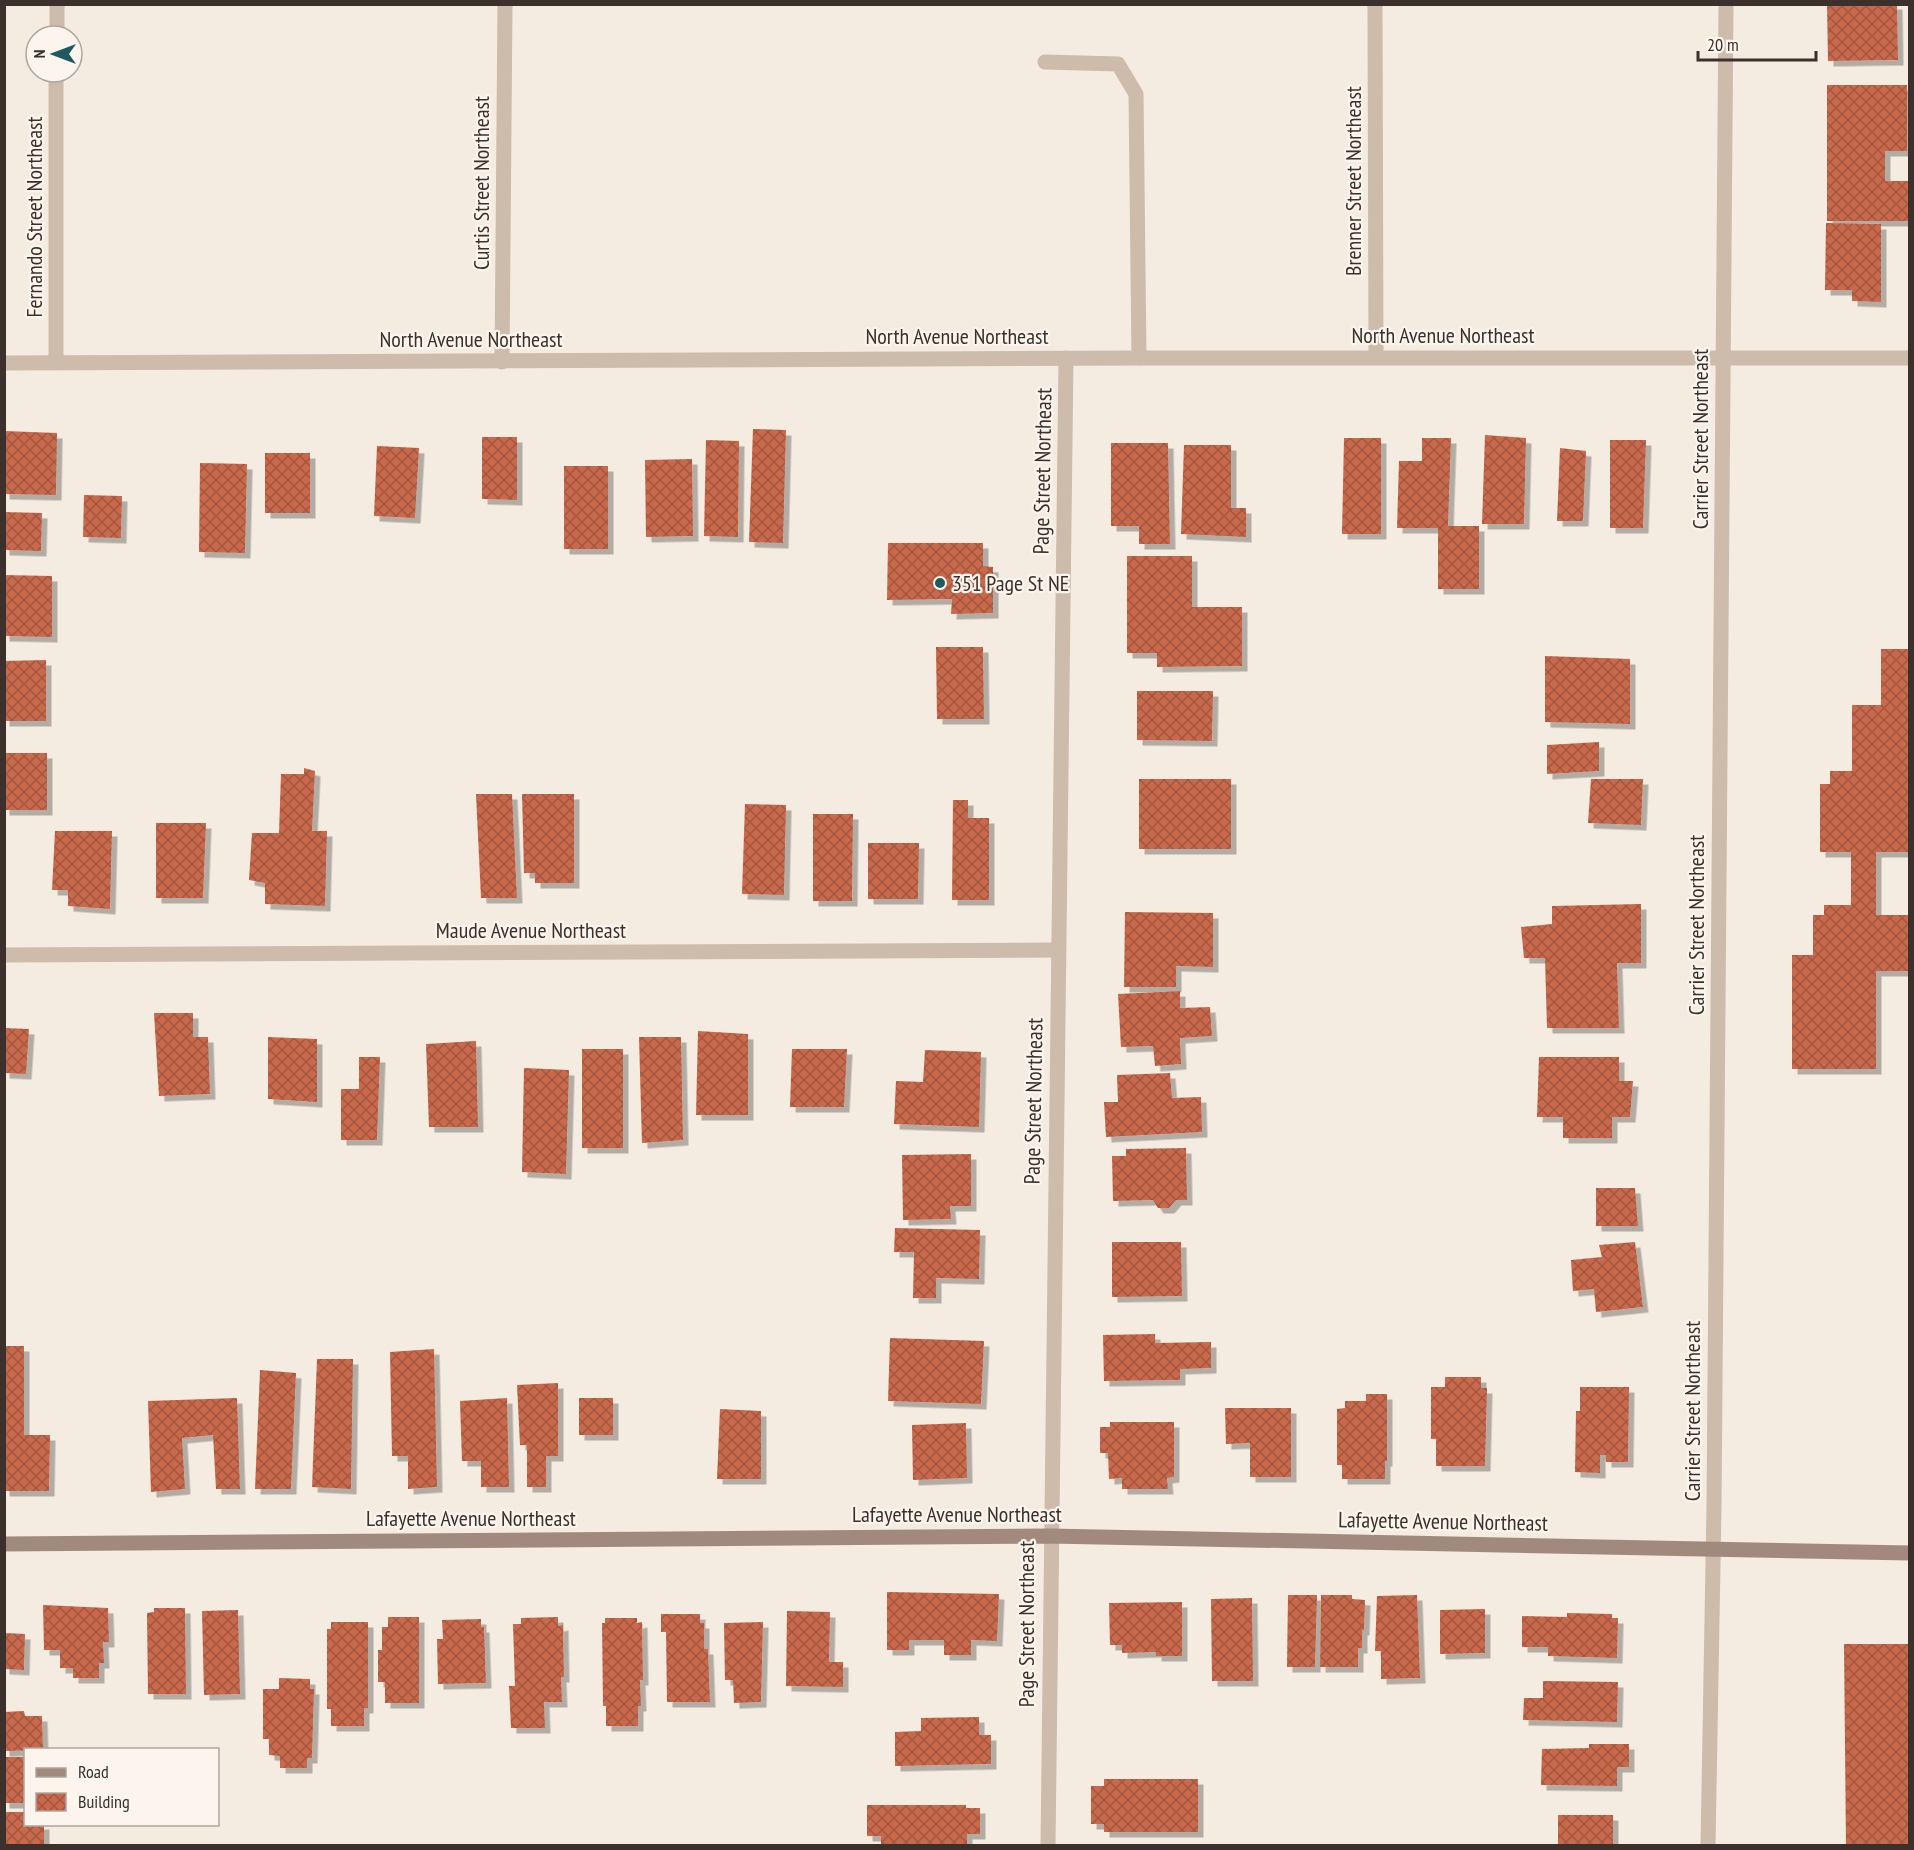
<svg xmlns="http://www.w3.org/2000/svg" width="1914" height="1850" font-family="'PT Sans Narrow',sans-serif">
  <defs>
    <pattern id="building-cross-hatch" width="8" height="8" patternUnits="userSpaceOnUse" patternTransform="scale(1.5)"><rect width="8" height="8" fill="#c8694b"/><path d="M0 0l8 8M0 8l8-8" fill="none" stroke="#a4573f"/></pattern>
    <filter id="shadow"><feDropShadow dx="5.5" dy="5.5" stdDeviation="0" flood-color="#0004"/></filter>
  </defs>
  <rect width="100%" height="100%" fill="#f4ebe1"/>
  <g fill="url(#building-cross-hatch)" filter="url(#shadow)">
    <path d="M1827,4H1897L1898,60L1828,61Z"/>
    <path d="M1827,85H1907V151H1885V181H1908V221H1827Z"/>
    <path d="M1826,223L1881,224V302L1852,301V290H1825Z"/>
    <path d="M753,429L786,430L783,543L749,542Z"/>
    <path d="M4,431L57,433L56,495L4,494Z"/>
    <path d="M1485,435L1526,438L1524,524H1482Z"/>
    <path d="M482,437H517V500L482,499Z"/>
    <path d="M1344,438H1381V534H1342Z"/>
    <path d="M1422,438H1451L1448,526H1479V589H1438V528H1397L1399,461H1422Z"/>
    <path d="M706,440L739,441L738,537L704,536Z"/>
    <path d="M1610,440H1646L1643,528H1610Z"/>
    <path d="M1111,443H1168L1170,544H1139V526H1111Z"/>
    <path d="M1184,445H1231V508H1246V537L1181,534Z"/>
    <path d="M377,446L419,448L415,518L374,516Z"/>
    <path d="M1560,448L1586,451L1583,521H1557Z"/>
    <rect x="265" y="453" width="45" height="60"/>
    <path d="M692,459L693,536L646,537L645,460Z"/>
    <path d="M200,463L247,464L245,553L199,552Z"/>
    <rect x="564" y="466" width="44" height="83"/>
    <path d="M84,495L122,496L121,538L83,537Z"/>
    <path d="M4,512L42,513L41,551L4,550Z"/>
    <path d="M888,543H983V566L993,567V613L951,614L952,599L887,600Z"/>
    <path d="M1127,556H1192V607H1242V666L1157,667V653H1127Z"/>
    <path d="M4,575L52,576V637L4,636Z"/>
    <path d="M936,647H983L984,719H937Z"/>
    <path d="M1881,649H1910V852H1876V915H1910V971H1876V1069H1792V955H1813V915H1824V905H1851V852H1820V784H1830V771H1852V705H1881Z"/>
    <path d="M1545,656L1630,659V724L1545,722Z"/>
    <path d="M46,660V721H4V661Z"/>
    <path d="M1137,691H1213L1212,741L1137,740Z"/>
    <path d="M1599,742V771L1547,774V745Z"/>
    <rect x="4" y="753" width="43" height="57"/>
    <path d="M304,768L315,771L312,831H327L325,906L265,904V883L249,880L252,833H279L281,774H304Z"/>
    <rect x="1139" y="779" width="92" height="70"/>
    <path d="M1591,779H1643L1641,825L1588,823Z"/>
    <path d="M476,794H512L517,898H481Z"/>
    <path d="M522,794H574V883H535V873H524Z"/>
    <path d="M953,800H968V818H989V900H952Z"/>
    <path d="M745,804L786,805L784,895L742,894Z"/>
    <path d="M813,814H853L852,901H813Z"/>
    <path d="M156,823H206L203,898H156Z"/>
    <path d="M55,831H112L110,909L68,906V890H52Z"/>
    <path d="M868,843H919L918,899H868Z"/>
    <path d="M1641,904V963H1617L1619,1028H1547L1545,958H1524L1521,927L1552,924V906Z"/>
    <path d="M1125,912L1213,913V967L1176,966V987H1124Z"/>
    <path d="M1180,991V1008L1210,1007L1212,1036L1180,1038L1181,1064L1155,1066L1153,1046L1121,1047L1118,994Z"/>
    <path d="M154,1013H193V1037H208L210,1094L159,1096Z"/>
    <path d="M4,1028L29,1029L26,1074L4,1073Z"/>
    <path d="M698,1031L748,1034V1115H696Z"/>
    <path d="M268,1037L317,1039V1102L268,1099Z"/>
    <path d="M639,1037H681L683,1140L642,1143Z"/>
    <path d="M476,1041L478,1127H429L426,1044Z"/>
    <rect x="582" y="1049" width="41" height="99"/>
    <path d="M792,1049H847L844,1107H790Z"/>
    <path d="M925,1050L981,1052L979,1127L894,1124L896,1081L923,1082Z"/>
    <path d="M359,1057H380L377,1140H341V1089H359Z"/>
    <path d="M1539,1057H1619V1081H1633L1630,1117H1612V1138H1563V1117H1537Z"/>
    <path d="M524,1068L569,1070L566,1174L522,1172Z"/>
    <path d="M1170,1073L1172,1098L1201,1097L1202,1132L1106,1137L1104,1102H1118L1117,1075Z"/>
    <path d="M1186,1148L1187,1200H1176L1169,1208H1158L1153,1200L1113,1201L1112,1156H1126V1149Z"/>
    <path d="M971,1154V1206H950L951,1219L903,1220L902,1155Z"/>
    <path d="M1596,1188H1635L1638,1226H1596Z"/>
    <path d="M895,1228L980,1230L979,1279L936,1278V1298H913L914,1252H894Z"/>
    <path d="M1112,1242H1181L1182,1296L1112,1297Z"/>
    <path d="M1635,1242L1643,1307L1596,1312L1594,1289L1573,1291L1571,1260L1602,1257L1599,1245Z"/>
    <path d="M1155,1334V1343L1211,1342V1368L1180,1369V1380L1104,1381L1103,1335Z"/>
    <path d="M890,1338L984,1341L981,1404L888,1401Z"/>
    <path d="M4,1346H24V1435H50L49,1491H4Z"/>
    <path d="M434,1349L437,1487L408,1489V1456H392L390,1352Z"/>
    <path d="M317,1359H353L351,1489L312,1487Z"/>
    <path d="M260,1370L296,1373L291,1489H255Z"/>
    <path d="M1445,1377H1481V1388H1487L1485,1466H1436V1439H1431V1387H1445Z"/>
    <path d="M558,1383V1456H546V1487H527V1445H520L517,1385Z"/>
    <path d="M1580,1387H1629L1628,1462H1606V1455H1600V1473L1575,1472L1576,1411H1580Z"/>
    <path d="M1366,1394H1387V1461H1385V1479H1342V1465H1337V1409L1345,1408V1401H1366Z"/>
    <path d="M237,1398L240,1489H216L213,1435L182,1438L185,1489L151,1492L148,1401Z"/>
    <path d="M507,1398L509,1487H481V1461H462L460,1401Z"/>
    <rect x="579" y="1398" width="34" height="37"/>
    <path d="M1225,1408H1291V1477H1250V1443L1226,1444Z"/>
    <path d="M720,1409L761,1411V1479H717Z"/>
    <path d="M1110,1422H1174V1477L1167,1478L1168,1489H1122V1478L1109,1479L1108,1453H1100V1427H1110Z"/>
    <path d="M966,1423L967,1478L913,1480L912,1425Z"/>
    <path d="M887,1592L999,1594L997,1641L971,1640V1655H944V1640H909V1650H887Z"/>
    <path d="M1288,1595H1317L1315,1667H1287Z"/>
    <path d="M1321,1595H1352V1599L1365,1600L1364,1630H1362V1648H1358V1667H1320Z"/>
    <path d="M1417,1595L1420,1678L1381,1679V1651H1375L1377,1596Z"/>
    <path d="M1252,1598L1253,1681H1212L1211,1599Z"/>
    <path d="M1182,1602V1656H1156V1652L1122,1653V1645H1110L1109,1603Z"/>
    <path d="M43,1605L108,1608L109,1642H103L104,1663H99V1678H73V1668H60V1650H44Z"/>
    <path d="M154,1608H185L186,1694H148L147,1613L154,1612Z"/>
    <path d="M1485,1609V1653L1440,1654V1610Z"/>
    <path d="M238,1610L240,1694L204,1695L202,1611Z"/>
    <path d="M787,1611L830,1612L829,1662H843V1687L786,1686Z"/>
    <path d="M1567,1613L1612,1614V1618H1618L1617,1658L1548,1656V1647H1522V1616L1567,1617Z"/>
    <path d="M661,1614H700V1623H704V1649H708L710,1702H667L666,1632H661Z"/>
    <path d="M388,1617H419V1703H385V1682H378V1650H382V1627H388Z"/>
    <path d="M558,1617V1626L563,1625L564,1677H561L562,1702H544L545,1728H511L509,1686H515L513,1624H521V1618Z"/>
    <path d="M605,1618H637V1623L642,1622L643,1680H640L641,1706H638V1726H606V1706H603L602,1623H605Z"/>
    <path d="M481,1619V1627H484L486,1683L438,1684L437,1639H443L442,1620Z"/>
    <path d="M331,1622H368V1708H364V1726H331V1709H327V1629H331Z"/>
    <path d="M763,1622L761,1702L734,1703L733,1680H725L724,1623Z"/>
    <path d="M4,1633L25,1634L24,1670L4,1669Z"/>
    <path d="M1844,1644H1910V1846H1846Z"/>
    <path d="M279,1678L310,1679V1689H314L312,1758H307V1768H280V1756L269,1755V1739H263V1689H279Z"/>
    <path d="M1543,1681L1618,1682L1617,1722L1523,1720L1524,1698H1543Z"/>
    <path d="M24,1711L25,1716H42L43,1750L4,1751V1712Z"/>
    <path d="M979,1717V1735H991V1764L895,1766V1732L921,1731V1718Z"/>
    <path d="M1589,1744H1629V1767H1617V1786L1541,1785L1542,1749L1589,1748Z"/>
    <rect x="4" y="1757" width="22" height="46"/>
    <path d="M1104,1779H1198V1832H1104V1824H1091V1786H1104Z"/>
    <path d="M867,1805H966V1808H980V1834H967V1846H881V1836H867Z"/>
    <path d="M4,1812H26V1824H44V1844H4Z"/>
    <rect x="1558" y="1815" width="55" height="31"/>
  </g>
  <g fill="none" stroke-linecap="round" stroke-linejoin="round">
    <path stroke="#cdbbac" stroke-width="15" d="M1045,62L1118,64L1136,94L1139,358"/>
    <g stroke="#cdbbac" stroke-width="15">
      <path d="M1375,4L1376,357"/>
      <path d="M57,36V4"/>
      <path d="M56,362V72"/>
      <path d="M502,362L505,4"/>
      <path d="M4,363L1139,358H1910"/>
      <path d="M4,955L1058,950"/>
      <path d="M1048,1846L1066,358"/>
      <path d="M1708,1846L1714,1507L1726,4"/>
    </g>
    <path stroke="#a18a7d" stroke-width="15" d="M4,1544L1049,1536L1910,1553"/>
  </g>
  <circle fill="#1f5a5e" stroke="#fbf5ee" stroke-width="2" cx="940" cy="583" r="6"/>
  <g text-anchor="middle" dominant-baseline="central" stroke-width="4.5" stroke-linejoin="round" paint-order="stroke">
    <g font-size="22" fill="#3b302b" stroke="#fbf5ee">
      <text transform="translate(1353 181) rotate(-90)">Brenner Street Northeast</text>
      <text transform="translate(481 183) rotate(-90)">Curtis Street Northeast</text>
      <text transform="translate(34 217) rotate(-90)">Fernando Street Northeast</text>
      <text x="1443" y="335">North Avenue Northeast</text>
      <text x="957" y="336">North Avenue Northeast</text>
      <text x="471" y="339">North Avenue Northeast</text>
      <text transform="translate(1700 439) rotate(-90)">Carrier Street Northeast</text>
      <text transform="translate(1042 471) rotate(-89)">Page Street Northeast</text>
      <text transform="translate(1696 925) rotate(-90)">Carrier Street Northeast</text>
      <text x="531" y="930">Maude Avenue Northeast</text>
      <text transform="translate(1033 1101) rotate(-89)">Page Street Northeast</text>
      <text transform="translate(1692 1411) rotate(-90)">Carrier Street Northeast</text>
      <text x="957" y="1514">Lafayette Avenue Northeast</text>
      <text x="471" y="1518">Lafayette Avenue Northeast</text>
      <text transform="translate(1443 1521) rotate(1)">Lafayette Avenue Northeast</text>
      <text transform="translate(1026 1624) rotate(-90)">Page Street Northeast</text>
    </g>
    <g font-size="22" fill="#3b302b" stroke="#fbf5ee" text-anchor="start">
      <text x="952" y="583">351 Page St NE</text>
    </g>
  </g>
  <rect width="1914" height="1850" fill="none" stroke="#3b302b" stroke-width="12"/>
  <rect x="24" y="1748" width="195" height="78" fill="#fbf5ee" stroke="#aea6a0" stroke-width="1.5"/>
  <rect x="36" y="1768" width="30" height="9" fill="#a18a7d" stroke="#aea6a0" stroke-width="1.5"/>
  <text x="78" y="1778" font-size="18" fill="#3b302b">Road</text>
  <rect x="36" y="1793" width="30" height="18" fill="url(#building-cross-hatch)" stroke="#aea6a0" stroke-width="1.5"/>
  <text x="78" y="1808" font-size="18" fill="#3b302b">Building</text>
  <g transform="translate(54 54) rotate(270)"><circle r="28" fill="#fbf5ee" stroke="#aea6a0" stroke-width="1.5"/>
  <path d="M0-4.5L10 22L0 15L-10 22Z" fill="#1f5a5e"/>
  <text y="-9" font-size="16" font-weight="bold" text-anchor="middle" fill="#3b302b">N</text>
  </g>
  <path d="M1698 51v9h118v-9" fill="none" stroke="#3b302b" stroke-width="3"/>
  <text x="1707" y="51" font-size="18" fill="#3b302b" stroke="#fbf5ee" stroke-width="4.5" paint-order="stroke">20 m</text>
</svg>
